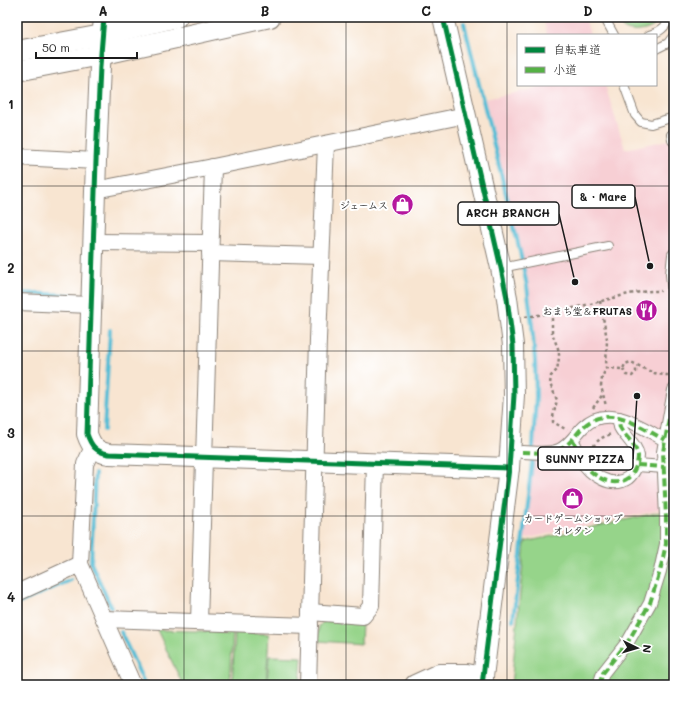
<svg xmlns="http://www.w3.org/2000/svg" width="691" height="702" font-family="Mali,'Klee One',sans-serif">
  <rect width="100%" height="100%" fill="#fff"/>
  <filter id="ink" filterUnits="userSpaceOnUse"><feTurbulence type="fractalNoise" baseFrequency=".025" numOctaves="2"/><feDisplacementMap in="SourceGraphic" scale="8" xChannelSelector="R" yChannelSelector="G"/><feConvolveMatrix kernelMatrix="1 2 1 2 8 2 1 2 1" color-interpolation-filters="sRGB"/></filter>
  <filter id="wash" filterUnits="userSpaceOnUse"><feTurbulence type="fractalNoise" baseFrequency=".012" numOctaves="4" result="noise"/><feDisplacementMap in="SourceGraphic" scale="16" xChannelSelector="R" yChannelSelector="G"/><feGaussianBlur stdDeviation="0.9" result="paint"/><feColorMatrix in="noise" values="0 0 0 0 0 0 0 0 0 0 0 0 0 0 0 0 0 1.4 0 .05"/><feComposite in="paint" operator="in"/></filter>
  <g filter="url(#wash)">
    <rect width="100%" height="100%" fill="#f8e5d1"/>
    <g fill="#f7cfd4">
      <path d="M543,17H585L590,35H547Z"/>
      <path d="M553,85H605L625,149L674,139V507L524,539L533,463L538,400L536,343L531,298L520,245L485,99Z"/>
    </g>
    <g fill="#96d48a" stroke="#597853">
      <path d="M615,17H661C658,29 635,35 625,29C621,27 617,21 615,17Z"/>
      <path d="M674,509V685H511L525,542Z"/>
      <path d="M325,620L362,623L361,644L318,641L319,626Z"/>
      <path d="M157,630L233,632L230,685H183Z"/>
      <path d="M235,632L269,634L266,685H232Z"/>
      <path d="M269,656L302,657L300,685H267Z"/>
    </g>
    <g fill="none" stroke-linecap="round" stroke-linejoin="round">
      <g stroke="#57bdd5" stroke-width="4">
        <path d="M464,23L519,247L527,286L532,325L535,360L536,397L532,462L513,620"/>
        <path d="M17,293L72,295"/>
        <path d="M104,430L110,330"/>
        <path d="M95,474L91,563L111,607"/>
        <path d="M17,604L71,580"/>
        <path d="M121,632L145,685"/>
      </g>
    </g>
  </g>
  <g filter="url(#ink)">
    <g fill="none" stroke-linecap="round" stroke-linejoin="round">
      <defs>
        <g id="service">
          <path d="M604,17L614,35"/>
          <path d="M649,35C659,32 666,28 670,17"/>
          <path d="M656,49L668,43L674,35"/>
          <path d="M624,85L635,115L641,122L651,124L674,117"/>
          <path d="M501,268L608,246"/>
        </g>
        <g id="pedestrian">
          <path d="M673,135L674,140"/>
          <path d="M674,255L672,274L674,293"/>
          <path d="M572,440C577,446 577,453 581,460C590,474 611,490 628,478C634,473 638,464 638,456C636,444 625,437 620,427C619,424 619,420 619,418"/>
          <path d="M522,452C535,452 547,455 559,450C570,445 575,435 583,427C608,403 641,427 665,440"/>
          <path d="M637,465L664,467"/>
          <path d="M599,685L603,673L629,640L650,603L660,571L666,544V517L663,452L674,390"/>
        </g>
        <g id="minor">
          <path d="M17,157L96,161"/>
          <path d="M95,190L213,167L466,115"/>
          <path d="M94,242L210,243"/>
          <path d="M210,253L321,256"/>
          <path d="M17,302L91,305"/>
          <path d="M93,447L85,464L80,564L133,685"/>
          <path d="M17,593L80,564"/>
          <path d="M310,612L363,616L371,606L375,463"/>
          <path d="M104,619L310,626"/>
          <path d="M199,622L213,167"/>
          <path d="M308,685L318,339L326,144"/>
        </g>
        <g id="tertiary">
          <path d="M104,17L100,66L96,161L87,434C91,446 96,452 109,454L509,468"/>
          <path d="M443,17L501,268L507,298L513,345L514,395L509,468L482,685"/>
          <path d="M17,51L102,35L177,17"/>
          <path d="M17,71L100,55L270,17"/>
          <path d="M415,685L439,674H467L483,677"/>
        </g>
      </defs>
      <use href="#service" stroke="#8a8076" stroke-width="10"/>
      <use href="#pedestrian" stroke="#8a8076" stroke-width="14"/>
      <use href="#minor" stroke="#8a8076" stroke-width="18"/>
      <use href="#tertiary" stroke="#8a8076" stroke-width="22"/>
      <g stroke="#8a8076" stroke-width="2.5" stroke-dasharray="3 3" stroke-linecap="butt">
        <path d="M600,301L607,339L606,368L602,378L601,386L606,406"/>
        <path d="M552,312V333L559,351V358L557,370L551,376L550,384L557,400L553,417V422L567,430"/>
        <path d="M525,317C546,314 566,310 586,305C612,299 634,290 661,291"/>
        <path d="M606,368L623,369L625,364L631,362C648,370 654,376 674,375"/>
        <path d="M623,369L626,375L632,376L636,372V366"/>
        <path d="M593,408L603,394"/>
        <path d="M591,452C594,442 602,436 612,434"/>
      </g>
      <use href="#service" stroke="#fff" stroke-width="8"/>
      <use href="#pedestrian" stroke="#fff" stroke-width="12"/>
      <use href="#minor" stroke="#fff" stroke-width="16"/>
      <use href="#tertiary" stroke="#fff" stroke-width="20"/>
      <g stroke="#55b145" stroke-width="4" stroke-dasharray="8 4" stroke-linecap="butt">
        <path d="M673,135L674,140"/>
        <path d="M674,255L672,274L674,293"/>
        <path d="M572,440C577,446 577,453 581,460C590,474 611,490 628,478C634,473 638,464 638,456C636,444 625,437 620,427C619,424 619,420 619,418"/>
        <path d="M522,452C535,452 547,455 559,450C570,445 575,435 583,427C608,403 641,427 665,440"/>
        <path d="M637,465L664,467"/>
        <path d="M599,685L603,673L629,640L650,603L660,571L666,544V517L663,452L674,390"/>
      </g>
      <defs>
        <g id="cycleway">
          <path d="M104,17L100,66L96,161L87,434C91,446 96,452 109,454L509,468"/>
          <path d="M443,17L501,268L507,298L513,345L514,395L509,468L482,685"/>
        </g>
      </defs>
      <use href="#cycleway" stroke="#fff" stroke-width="8"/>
      <use href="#cycleway" stroke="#00873e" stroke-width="5"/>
    </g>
  </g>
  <path fill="none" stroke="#1c1c1c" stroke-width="1" stroke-opacity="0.55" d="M184,17V685M346,17V685M507,17V685M17,186H674M17,351H674M17,516H674"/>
  <defs>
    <symbol id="shop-disc" viewBox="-11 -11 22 22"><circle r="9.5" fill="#b5179e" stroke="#fff"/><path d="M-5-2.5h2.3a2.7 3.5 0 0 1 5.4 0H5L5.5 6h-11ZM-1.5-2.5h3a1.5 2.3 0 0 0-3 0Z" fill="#fff"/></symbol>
    <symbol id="restaurant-disc" viewBox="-11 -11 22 22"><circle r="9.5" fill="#b5179e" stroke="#fff"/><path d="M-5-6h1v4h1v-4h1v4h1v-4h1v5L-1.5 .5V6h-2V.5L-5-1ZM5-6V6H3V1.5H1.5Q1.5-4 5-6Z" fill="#fff"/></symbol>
  </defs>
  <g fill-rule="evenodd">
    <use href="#shop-disc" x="390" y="192" width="25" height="25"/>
    <use href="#restaurant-disc" x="634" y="298" width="25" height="25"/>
    <use href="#shop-disc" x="560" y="486" width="25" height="25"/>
  </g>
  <g text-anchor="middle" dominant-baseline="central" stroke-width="4" stroke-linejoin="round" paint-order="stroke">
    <g font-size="10" font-weight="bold" fill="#1c1c1c" stroke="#fff" text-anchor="end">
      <text x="388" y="205">ジェームス</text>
      <text x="632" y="311">おまち堂＆FRUTAS</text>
      <text x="573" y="518" text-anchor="middle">カードゲームショップ<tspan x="573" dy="12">オレタン</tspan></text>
    </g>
  </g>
  <path fill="none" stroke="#1c1c1c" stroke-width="1.5" d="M650 266L635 197M575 282L559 214M637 396L633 459"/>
  <g fill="#1c1c1c" stroke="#fff" stroke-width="1.5">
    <circle cx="650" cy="266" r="4"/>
    <circle cx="575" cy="282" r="4"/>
    <circle cx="637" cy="396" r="4"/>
  </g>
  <g fill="#fff" stroke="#1c1c1c" stroke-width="1.5">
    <rect x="572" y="185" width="63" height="23" rx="4"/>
    <rect x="458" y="202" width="101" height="23" rx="4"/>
    <rect x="538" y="447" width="95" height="23" rx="4"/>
  </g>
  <g font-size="11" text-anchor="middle" font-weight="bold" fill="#1c1c1c">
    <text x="603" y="201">&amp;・Mare</text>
    <text x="508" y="217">ARCH BRANCH</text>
    <text x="585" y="463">SUNNY PIZZA</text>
  </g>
  <rect width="691" height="702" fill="none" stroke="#fff" stroke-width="44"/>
  <rect x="517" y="34" width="140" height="52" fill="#ffffff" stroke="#a4a4a4"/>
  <rect x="525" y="47" width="20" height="6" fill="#00873e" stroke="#a4a4a4"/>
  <text x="553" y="54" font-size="12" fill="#1c1c1c">自転車道</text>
  <rect x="525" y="67" width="20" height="6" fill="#55b145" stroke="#a4a4a4"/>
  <text x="553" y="74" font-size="12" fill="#1c1c1c">小道</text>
  <g transform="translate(637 648) rotate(95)" stroke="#ffffff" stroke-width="3" paint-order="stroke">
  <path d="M0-3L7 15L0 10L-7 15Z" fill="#1c1c1c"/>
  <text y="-6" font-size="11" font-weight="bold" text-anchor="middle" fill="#1c1c1c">N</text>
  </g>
  <path d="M36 52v6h101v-6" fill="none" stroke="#1c1c1c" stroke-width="2"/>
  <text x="42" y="52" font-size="12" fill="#1c1c1c" stroke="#ffffff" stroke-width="3" paint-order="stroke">50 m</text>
  <rect x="22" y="22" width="647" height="658" fill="none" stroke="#1c1c1c" stroke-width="1.5"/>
  <g font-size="13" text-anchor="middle" font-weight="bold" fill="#1c1c1c">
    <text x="103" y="16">A</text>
    <text x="265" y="16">B</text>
    <text x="426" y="16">C</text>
    <text x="588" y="16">D</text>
    <text x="11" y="109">1</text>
    <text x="11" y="273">2</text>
    <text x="11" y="438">3</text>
    <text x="11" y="602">4</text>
  </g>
</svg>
